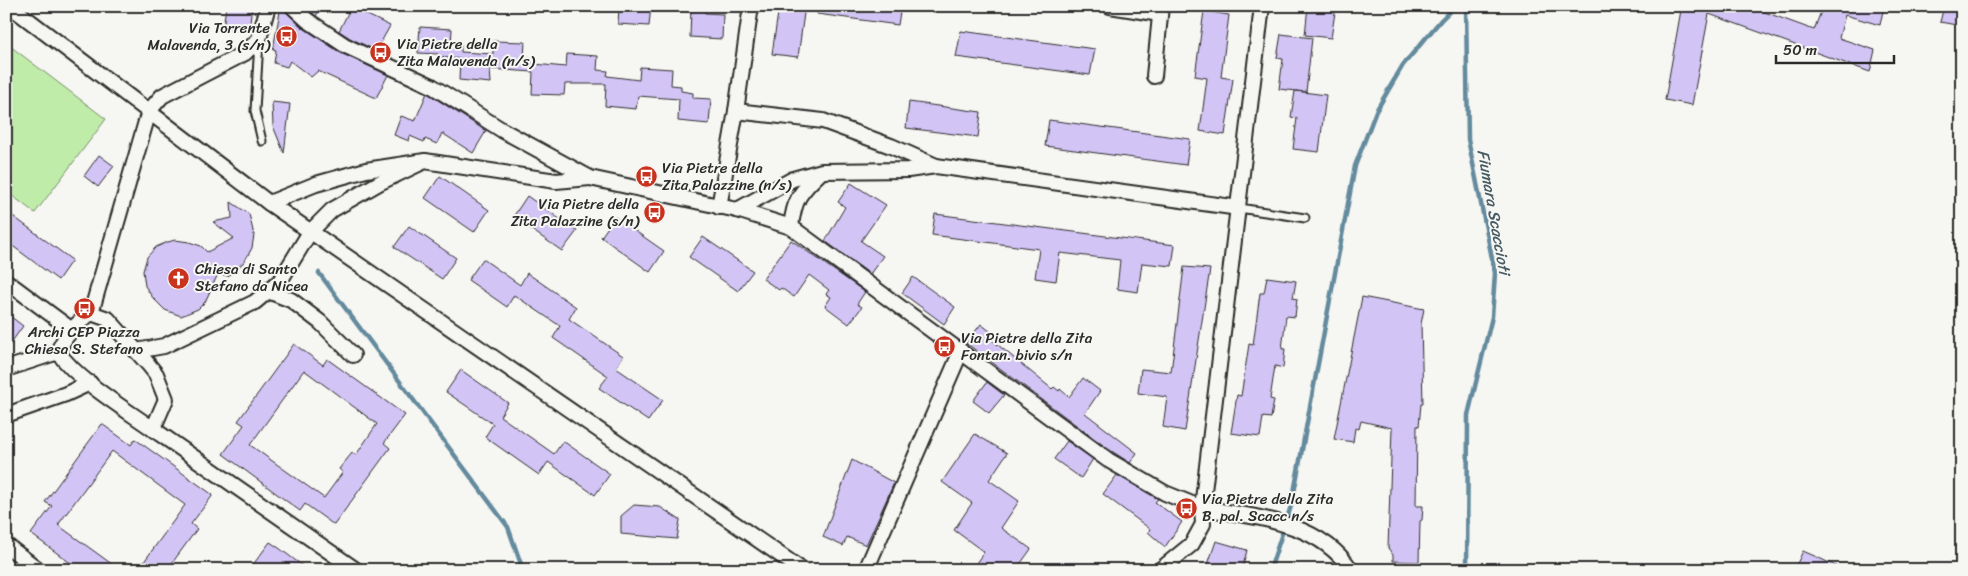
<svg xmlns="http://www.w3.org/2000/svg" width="1968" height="576" font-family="Sriracha,sans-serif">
  <rect width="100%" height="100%" fill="#f6f6f2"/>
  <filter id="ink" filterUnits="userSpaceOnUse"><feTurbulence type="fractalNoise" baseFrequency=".02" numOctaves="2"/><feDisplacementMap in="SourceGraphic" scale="10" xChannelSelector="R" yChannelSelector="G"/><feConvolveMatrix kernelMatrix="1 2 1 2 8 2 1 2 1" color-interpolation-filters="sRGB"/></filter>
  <g filter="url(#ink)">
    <path fill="#c0eca9" stroke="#768c6a" d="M6,43L106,119L35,213L6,191Z"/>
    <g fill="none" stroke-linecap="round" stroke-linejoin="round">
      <g stroke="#638a9d" stroke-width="4.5">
        <path d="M1466,6L1468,139L1495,273L1492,317L1468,415L1467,570"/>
        <path d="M319,273L508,527L523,570"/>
        <path d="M1270,570L1292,503L1355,166L1376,111L1403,65L1441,20L1455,6"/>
      </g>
    </g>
    <g fill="#d3c4f6" stroke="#2b2b2b" fill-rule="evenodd">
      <path d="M226,6H252L249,31L223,28Z"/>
      <path d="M281,6H283L286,12L302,27L341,53L388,75L376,98L318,71L311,77L290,61L287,67L274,63L276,50L273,49Z"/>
      <path d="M305,6H322L316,16Z"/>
      <path d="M619,6H651L649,26L618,24Z"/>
      <path d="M779,6H805L798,57L772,54Z"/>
      <path d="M818,6H901L898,25L817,14Z"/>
      <path d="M1308,6H1336L1331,38L1305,35Z"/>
      <path d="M1689,6H1748L1814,30L1823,6H1884L1880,25L1845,15L1839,38L1875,50L1870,72L1709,14L1692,105L1665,100L1681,10H1688Z"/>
      <path d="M1944,6H1962V26L1940,22Z"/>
      <path d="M351,7L390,26L376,51L350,38L339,31Z"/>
      <path d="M691,9H705V13L723,14L722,39L690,37Z"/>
      <path d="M1204,11L1229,15L1221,77L1233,79L1225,135L1200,131L1207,78L1195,76Z"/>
      <path d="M420,27L452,29L451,45H461V52L493,54V41L525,42L524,58H534L533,69L534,64L566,67L567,54L598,56L597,70L608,71L607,76L639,80L640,67L672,69L671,85L681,86V91L693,93V98L711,99L709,124L678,121L679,99L638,96L636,109L605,106L606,84H565L564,95L532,94L533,72L490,69L491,83L459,80L460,59L438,57V54L418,53Z"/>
      <path d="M961,31L1095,49L1090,75L956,57Z"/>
      <path d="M1281,34L1312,38L1306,92L1279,89L1283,59L1277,58Z"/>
      <path d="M1295,91L1326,95L1319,152L1293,149L1297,118L1291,117Z"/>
      <path d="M427,93L486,131L473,153L442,133L437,144L425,139L424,142L410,136L409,141L394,135L401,116L415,121Z"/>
      <path d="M272,102L290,104L284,153L273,126Z"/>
      <path d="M909,102L981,112L978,137L906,128Z"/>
      <path d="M1049,120L1190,139L1186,165L1045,146Z"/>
      <path d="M99,155L114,166L98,187L84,176Z"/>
      <path d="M440,176L489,210L474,232L425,198Z"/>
      <path d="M851,183L886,205L861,241L883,256L870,274L825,241L845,207L838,202Z"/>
      <path d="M527,196L577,231L562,251L513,217Z"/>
      <path d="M231,202L249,214L254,235L252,248L244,262L228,276L218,274L205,302L198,309L181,316L165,310L153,298L145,286L143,271L147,257L156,247L168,242L175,240L189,242L201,246L207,252L234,238L213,222L232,218Z"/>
      <path d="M6,211L72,260L58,280L6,241Z"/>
      <path d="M935,214L1175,245L1172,266L1142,263L1138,292L1117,289L1120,260L1060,253L1056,281L1035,278L1039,249L932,235Z"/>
      <path d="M615,217L664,251L650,272L601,237Z"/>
      <path d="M409,226L456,258L442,279L394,247Z"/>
      <path d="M703,237L753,271L738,291L689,257Z"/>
      <path d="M791,240L865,292L857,304L862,307L849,324L825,306L831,297L826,294L829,290L809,275L794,297L781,288L779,290L763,279Z"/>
      <path d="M483,259L520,285L527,273L576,307L569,319L623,356L616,368L663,400L648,421L599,388L608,376L553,338L560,326L514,295L507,307L468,280Z"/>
      <path d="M1184,267L1210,269L1185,431L1163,427L1167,397L1138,393L1141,369L1171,372Z"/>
      <path d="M913,277L955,307L944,324L902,293Z"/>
      <path d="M1267,277L1296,281L1293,298L1297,299L1295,317L1286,316L1282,349H1285L1283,368L1275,366L1270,399L1274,400L1271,418L1263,417L1260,437L1231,433L1237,395L1241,396L1249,344L1253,345L1260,293H1264Z"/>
      <path d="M1362,297L1424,309L1421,324L1423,404H1421L1419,426H1417L1416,506H1423L1422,520L1420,521L1419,562L1393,561V555L1388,548L1392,428L1361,421L1359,429L1355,428L1353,442L1334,439Z"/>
      <path d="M6,313L23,326L6,350Z"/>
      <path d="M981,324L991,332L987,336L1052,389L1054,387L1059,391L1060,389L1069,397L1083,378L1100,391L1085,413L1137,453L1130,463L1107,448L966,343Z"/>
      <path d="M294,344L323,365L327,359L405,415L384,443L390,448L334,525L305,504L300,511L223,454L244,425L238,421ZM304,370L377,424L356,455L352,453L339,469L343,472L324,498L250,445Z"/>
      <path d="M461,370L508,403L500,416L554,454L563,441L610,474L595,495L548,462L539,475L485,437L493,424L446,392Z"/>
      <path d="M987,382L1004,395L989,413L973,401Z"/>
      <path d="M102,424L131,445L135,439L213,495L191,524L197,529L167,570H138L185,505L112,451L58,525L120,570H80L31,534L52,506L45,502Z"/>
      <path d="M975,434L1007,453L989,480L1019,501L1001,528L1031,549L1016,570H971L984,552L954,530L972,503L942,482Z"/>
      <path d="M1067,441L1093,459L1081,478L1054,459Z"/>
      <path d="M852,460L894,483L866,545L847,537L843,546L823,537Z"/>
      <path d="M1117,475L1158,499L1155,502L1182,522L1165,547L1148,532L1150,529L1103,494Z"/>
      <path d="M634,505L660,507L680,520L677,539L621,534V516Z"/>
      <path d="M1216,541L1247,550L1242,570H1206Z"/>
      <path d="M270,542L279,548L308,570H249Z"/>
      <path d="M1803,551L1819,558L1844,570H1794Z"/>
    </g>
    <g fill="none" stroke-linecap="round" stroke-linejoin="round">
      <defs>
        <g id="service">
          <path d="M259,41L255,111L262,141"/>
          <path d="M1239,208L1305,218"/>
        </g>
        <g id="minor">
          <path d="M10,6L269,203L802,570"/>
          <path d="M292,6L307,20L346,46L432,86L502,130L590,178L737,210L791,227L1108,460L1165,493L1202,508L1203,524L1192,544L1160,570"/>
          <path d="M1110,6L1160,14"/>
          <path d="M1262,6L1202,508C1254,517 1319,521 1351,570"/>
          <path d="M1154,76L1161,6"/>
          <path d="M736,111L823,121L891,146L936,166"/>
          <path d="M269,203L316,184L366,170L425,161L556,181L590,178"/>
          <path d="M719,207L736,111L751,6"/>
          <path d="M737,210L793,179L822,171L908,170L936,166L1239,208"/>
          <path d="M791,227C794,199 800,192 820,173"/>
          <path d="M6,281L72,330"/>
          <path d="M268,291L291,300L320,322L353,355"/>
          <path d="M91,313L149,111L162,96L245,53L259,39L268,6"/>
          <path d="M91,313L108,319L148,364L156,374L166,399L153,429C125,409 77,380 58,352C64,336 77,323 91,313Z"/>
          <path d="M136,351L164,346L255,302L280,281L310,232L332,210L379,183L425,161"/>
          <path d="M6,369L58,352"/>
          <path d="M6,415L66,394L90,383"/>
          <path d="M153,429L356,570"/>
          <path d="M6,545L39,570"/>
          <path d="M866,570L961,351"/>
        </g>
      </defs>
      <use href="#service" stroke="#2b2b2b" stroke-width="11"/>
      <use href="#minor" stroke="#2b2b2b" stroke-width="18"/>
      <use href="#service" stroke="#f6f6f2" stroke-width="7"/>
      <use href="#minor" stroke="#f6f6f2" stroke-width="14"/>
    </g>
  </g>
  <defs>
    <symbol id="bus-disc" viewBox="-11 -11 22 22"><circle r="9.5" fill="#c8321e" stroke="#f6f6f2"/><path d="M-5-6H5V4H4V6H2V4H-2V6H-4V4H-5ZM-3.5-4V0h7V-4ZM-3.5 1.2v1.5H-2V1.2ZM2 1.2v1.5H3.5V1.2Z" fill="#fff"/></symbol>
    <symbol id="church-disc" viewBox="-11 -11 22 22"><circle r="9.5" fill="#c8321e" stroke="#f6f6f2"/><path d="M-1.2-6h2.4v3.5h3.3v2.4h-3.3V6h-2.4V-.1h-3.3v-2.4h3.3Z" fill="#fff"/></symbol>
  </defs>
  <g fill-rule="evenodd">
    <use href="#bus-disc" x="274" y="24" width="25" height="25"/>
    <use href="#bus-disc" x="368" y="40" width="25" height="25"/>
    <use href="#bus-disc" x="634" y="164" width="25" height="25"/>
    <use href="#bus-disc" x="642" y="200" width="25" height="25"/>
    <use href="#church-disc" x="166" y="266" width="25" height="25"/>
    <use href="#bus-disc" x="72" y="296" width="25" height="25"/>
    <use href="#bus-disc" x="932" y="334" width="25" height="25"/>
    <use href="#bus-disc" x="1174" y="496" width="25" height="25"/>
  </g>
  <g text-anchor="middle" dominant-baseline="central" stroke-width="4" stroke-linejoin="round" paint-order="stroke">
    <g font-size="15" fill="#2b2b2b" stroke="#f6f6f2" text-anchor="start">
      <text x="270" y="28" text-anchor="end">Via Torrente<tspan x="270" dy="17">Malavenda, 3 (s/n)</tspan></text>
      <text x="397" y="44">Via Pietre della<tspan x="397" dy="17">Zita Malavenda (n/s)</tspan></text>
      <text x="662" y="168">Via Pietre della<tspan x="662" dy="17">Zita Palazzine (n/s)</tspan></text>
      <text x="639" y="204" text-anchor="end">Via Pietre della<tspan x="639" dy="17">Zita Palazzine (s/n)</tspan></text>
      <text x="195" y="269">Chiesa di Santo<tspan x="195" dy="17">Stefano da Nicea</tspan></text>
      <text x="84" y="332" text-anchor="middle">Archi CEP Piazza<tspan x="84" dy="17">Chiesa S. Stefano</tspan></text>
      <text x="961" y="338">Via Pietre della Zita<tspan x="961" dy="17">Fontan. bivio s/n</tspan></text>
      <text x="1202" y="499">Via Pietre della Zita<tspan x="1202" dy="17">B. pal. Scacc n/s</tspan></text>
    </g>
    <g font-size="16" font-style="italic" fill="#475b64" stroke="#f6f6f2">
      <text transform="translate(1494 212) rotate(80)">Fiumara Scaccioti</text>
    </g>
  </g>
  <rect width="1968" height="576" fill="none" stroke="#f6f6f2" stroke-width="25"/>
  <rect x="12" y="12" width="1943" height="551" fill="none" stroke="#2b2b2b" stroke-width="2" filter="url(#ink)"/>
  <path d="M1776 55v8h118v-8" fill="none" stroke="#2b2b2b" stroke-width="2.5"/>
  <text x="1783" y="55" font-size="15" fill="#2b2b2b" stroke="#f6f6f2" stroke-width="4" paint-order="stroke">50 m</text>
</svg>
